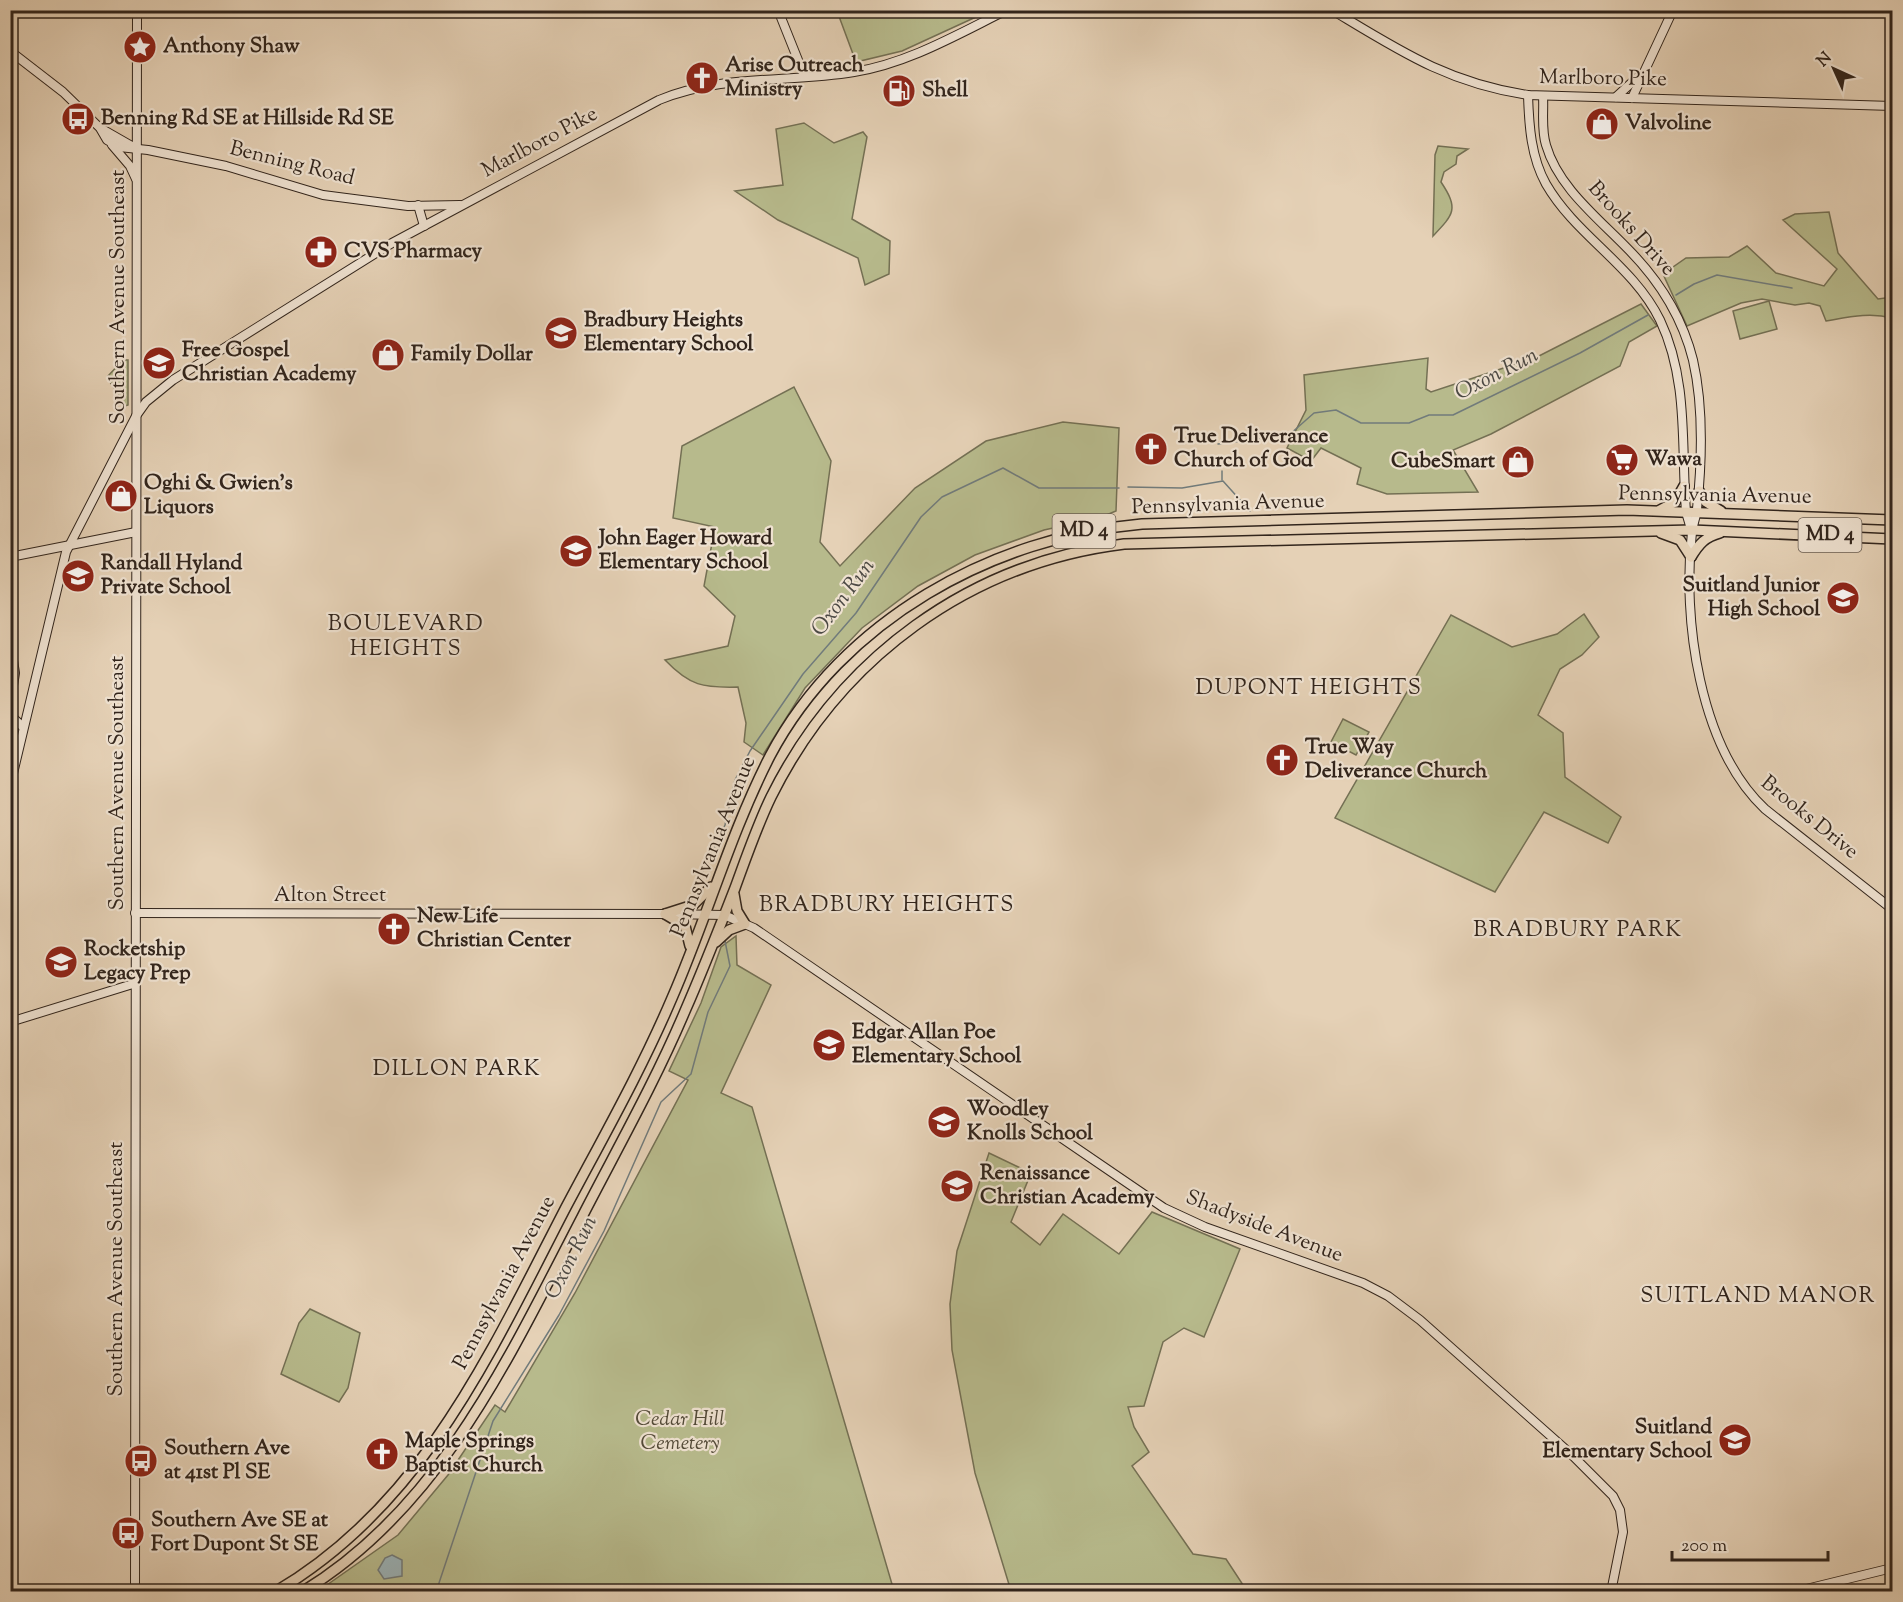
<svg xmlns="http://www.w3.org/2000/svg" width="1903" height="1602" font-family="'Sorts Mill Goudy',serif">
  <rect width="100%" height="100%" fill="#e5d1b6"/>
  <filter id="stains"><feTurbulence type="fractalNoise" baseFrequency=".00333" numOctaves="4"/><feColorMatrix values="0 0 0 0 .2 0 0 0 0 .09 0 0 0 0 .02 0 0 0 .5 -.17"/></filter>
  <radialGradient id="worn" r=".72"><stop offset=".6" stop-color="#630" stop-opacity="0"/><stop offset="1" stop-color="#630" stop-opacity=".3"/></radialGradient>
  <g fill="#b7ba8c" stroke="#747054" stroke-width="1.5">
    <path d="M837,11H989L902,51L856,62Z"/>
    <path d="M804,123L834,143L863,132L867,137L852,219L890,241L889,274L865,285L858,258L778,220L735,191L783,185L776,129Z"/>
    <path d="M1438,146L1468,149L1457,156L1456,164L1444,172L1441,182C1459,209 1454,214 1433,236L1435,155Z"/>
    <path d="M1829,212L1838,253L1878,299L1892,297V318C1870,312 1849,317 1826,321L1820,306L1809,303L1795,305L1762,299L1741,303L1687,326L1663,274L1686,258L1729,257L1747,246L1776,273L1824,286L1837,269L1783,220L1795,214Z"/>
    <path d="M1769,301L1777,329L1740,339L1733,311Z"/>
    <path d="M1641,304L1657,326L1629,342L1620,366L1491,434L1453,450L1478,492L1387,494L1357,484L1361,468L1321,448L1311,461L1287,448L1306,410L1304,375L1428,358L1426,389L1431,392L1537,357Z"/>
    <path d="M123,360H128V405L125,406L107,377Z"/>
    <path d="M794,387L831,461L820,542L840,566L915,488L986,441L1063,422L1119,428L1116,511L1099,518L1044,530L975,555L918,586L862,628L805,688L763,755L744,742L746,723L738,687C703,688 690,686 665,660L728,646L735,616L704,586L715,527L673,518L682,446Z"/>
    <path d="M1584,614L1599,637L1582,655L1560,669L1538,715L1563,733L1565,777L1621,817L1608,843L1544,812L1495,892L1335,818L1451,615L1512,647L1557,634Z"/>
    <path d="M1343,719L1369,732L1356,755L1331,742Z"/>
    <path d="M736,936L737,965L771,985L721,1093L752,1107L894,1591L317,1592L398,1535L448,1475L495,1405L505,1412L575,1293L688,1080L669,1071L701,1003L721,947Z"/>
    <path d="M989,1153L1031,1173L1011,1222L1040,1245L1063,1214L1119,1254L1152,1212L1240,1249L1204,1337L1184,1328L1163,1342L1144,1406L1128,1407L1134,1427L1149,1452L1132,1466L1193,1554L1226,1559L1247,1591H1011L975,1473L952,1350L950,1304L957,1251Z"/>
    <path d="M310,1309L360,1333L348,1388L339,1402L281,1374L299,1323Z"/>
  </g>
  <path fill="#9bb4ba" stroke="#717b7b" stroke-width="1.5" d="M392,1555L402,1560V1576L384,1579L378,1570L385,1558Z"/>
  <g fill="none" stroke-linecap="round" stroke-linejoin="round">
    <g stroke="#717b7b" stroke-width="1.5">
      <path d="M1676,295L1694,284L1717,275L1792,288"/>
      <path d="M1218,444L1289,435L1314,413L1336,410L1361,423H1409L1429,415H1453L1580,353L1648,315"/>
      <path d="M1222,471V480"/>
      <path d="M1128,487L1182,488L1223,481L1250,511"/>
      <path d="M701,890L698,884L701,876L725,825L735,780L750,751L803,674L856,613L921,517L942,497L1003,468L1039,488H1119"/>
      <path d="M436,1592L493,1421L559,1315L604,1231L661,1102L691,1074L708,1012L730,966L725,941"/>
    </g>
    <defs>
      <g id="secondary">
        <path d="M778,10L804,75"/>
        <path d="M1332,10C1400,51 1448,83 1528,95L1892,106"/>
        <path d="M10,51L63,92L100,128L107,140L119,147L148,150L226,166L323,195L408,206L460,205"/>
        <path d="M1528,95C1529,126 1531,157 1546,184C1576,236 1633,265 1660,320C1689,381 1681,447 1686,512L1691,529"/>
        <path d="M1543,96C1544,112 1541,129 1546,145C1558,187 1598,218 1627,248C1659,280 1682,316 1693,360C1704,408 1702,461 1697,509C1696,517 1693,524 1692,532C1682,618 1699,747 1765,809L1892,909"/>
        <path d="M1616,97L1640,75"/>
        <path d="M1632,98L1673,10"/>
        <path d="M102,129L137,149"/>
        <path d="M112,145L130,166L136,179"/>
        <path d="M418,205L424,226"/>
        <path d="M10,557L136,532"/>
        <path d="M10,641L15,673L10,705"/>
        <path d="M10,715L23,727"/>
        <path d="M10,786L66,552L136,416L146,402L173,380L392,243L659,100C722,74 789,83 854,72C909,63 958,34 1007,10"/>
        <path d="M135,913L665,914L724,915L754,928L1164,1208L1205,1227L1363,1283L1388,1296L1420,1320L1572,1455L1613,1496L1620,1510L1623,1532L1611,1592"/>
        <path d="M10,1022L136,983"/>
        <path d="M135,1592L137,10"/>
        <path d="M1794,1592L1892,1568"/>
      </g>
      <g id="highway">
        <path d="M1699,491L1706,502L1721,511"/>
        <path d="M1660,510L1675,502L1684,486"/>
        <path d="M1661,533L1680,540L1691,557"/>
        <path d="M1691,557C1699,544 1705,537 1720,533"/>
        <path d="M665,914L693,905L711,887"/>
        <path d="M665,914L685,926L690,946"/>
        <path d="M716,942L729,930L745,924L737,911L734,894"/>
        <path d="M275,1592C422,1506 489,1356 564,1211C601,1141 641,1071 672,998C707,918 730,834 770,756C842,620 993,537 1142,524L1627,510L1892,520"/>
        <path d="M302,1592C441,1508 510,1355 582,1217C617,1149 655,1082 685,1011C703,970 719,929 735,888C746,858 757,826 771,797C840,658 969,563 1124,544L1692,530L1892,539"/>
      </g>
    </defs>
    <use href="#secondary" stroke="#32251c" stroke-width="10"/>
    <use href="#highway" stroke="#32251c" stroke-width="12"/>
    <use href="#secondary" stroke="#eee1d0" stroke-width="8"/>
    <use href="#highway" stroke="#e5d1b6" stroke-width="9"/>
  </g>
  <defs>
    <symbol id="sight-disc" viewBox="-11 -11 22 22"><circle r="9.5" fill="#8f2418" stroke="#eee1d0"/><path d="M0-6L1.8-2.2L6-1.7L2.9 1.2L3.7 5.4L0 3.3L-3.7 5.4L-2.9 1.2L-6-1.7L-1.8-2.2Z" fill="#fff"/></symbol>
    <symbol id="church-disc" viewBox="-11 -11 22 22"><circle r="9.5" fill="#8f2418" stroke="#eee1d0"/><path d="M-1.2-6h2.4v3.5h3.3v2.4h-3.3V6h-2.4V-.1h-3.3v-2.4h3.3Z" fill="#fff"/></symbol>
    <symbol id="fuel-disc" viewBox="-11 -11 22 22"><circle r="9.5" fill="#8f2418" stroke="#eee1d0"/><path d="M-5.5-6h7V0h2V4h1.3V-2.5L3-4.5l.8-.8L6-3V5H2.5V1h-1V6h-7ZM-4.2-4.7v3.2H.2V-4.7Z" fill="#fff"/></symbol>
    <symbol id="bus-disc" viewBox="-11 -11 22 22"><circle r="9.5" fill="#8f2418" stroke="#eee1d0"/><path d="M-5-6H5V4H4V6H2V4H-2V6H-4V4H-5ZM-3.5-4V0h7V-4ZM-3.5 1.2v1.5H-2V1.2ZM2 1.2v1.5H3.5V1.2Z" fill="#fff"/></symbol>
    <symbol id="shop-disc" viewBox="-11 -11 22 22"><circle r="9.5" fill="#8f2418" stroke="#eee1d0"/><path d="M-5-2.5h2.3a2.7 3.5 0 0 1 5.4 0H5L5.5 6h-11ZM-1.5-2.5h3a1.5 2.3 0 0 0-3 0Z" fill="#fff"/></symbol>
    <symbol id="pharmacy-disc" viewBox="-11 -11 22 22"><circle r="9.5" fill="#8f2418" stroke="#eee1d0"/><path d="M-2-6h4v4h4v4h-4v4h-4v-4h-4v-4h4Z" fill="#fff"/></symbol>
    <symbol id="school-disc" viewBox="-11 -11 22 22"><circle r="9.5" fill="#8f2418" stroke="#eee1d0"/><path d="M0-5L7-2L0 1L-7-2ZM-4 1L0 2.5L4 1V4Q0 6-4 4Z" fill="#fff"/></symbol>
    <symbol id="supermarket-disc" viewBox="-11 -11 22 22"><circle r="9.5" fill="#8f2418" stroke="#eee1d0"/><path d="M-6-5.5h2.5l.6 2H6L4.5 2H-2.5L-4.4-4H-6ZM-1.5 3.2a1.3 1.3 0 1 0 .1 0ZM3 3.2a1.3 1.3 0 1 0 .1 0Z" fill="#fff"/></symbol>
  </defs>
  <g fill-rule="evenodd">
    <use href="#sight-disc" x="121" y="28" width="38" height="38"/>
    <use href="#church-disc" x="683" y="59" width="38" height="38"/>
    <use href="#fuel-disc" x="880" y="72" width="38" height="38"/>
    <use href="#bus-disc" x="59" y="100" width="38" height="38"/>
    <use href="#shop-disc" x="1583" y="105" width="38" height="38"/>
    <use href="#pharmacy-disc" x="302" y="233" width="38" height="38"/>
    <use href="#school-disc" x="542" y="314" width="38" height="38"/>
    <use href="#shop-disc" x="369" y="336" width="38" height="38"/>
    <use href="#school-disc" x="140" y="344" width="38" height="38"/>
    <use href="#church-disc" x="1132" y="430" width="38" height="38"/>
    <use href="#supermarket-disc" x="1603" y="441" width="38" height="38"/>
    <use href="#shop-disc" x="1499" y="443" width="38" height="38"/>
    <use href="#shop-disc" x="102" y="477" width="38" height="38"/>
    <use href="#school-disc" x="557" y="532" width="38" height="38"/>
    <use href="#school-disc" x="59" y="557" width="38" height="38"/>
    <use href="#school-disc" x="1824" y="579" width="38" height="38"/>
    <use href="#church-disc" x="1263" y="741" width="38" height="38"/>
    <use href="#church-disc" x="375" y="910" width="38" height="38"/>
    <use href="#school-disc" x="42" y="943" width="38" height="38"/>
    <use href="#school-disc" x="810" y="1026" width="38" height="38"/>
    <use href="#school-disc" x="925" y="1103" width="38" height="38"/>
    <use href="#school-disc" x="938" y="1167" width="38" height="38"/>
    <use href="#school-disc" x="1716" y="1421" width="38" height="38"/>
    <use href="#church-disc" x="363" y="1435" width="38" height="38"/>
    <use href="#bus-disc" x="122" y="1442" width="38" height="38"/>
    <use href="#bus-disc" x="109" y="1514" width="38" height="38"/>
  </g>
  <g text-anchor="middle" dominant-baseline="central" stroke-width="4.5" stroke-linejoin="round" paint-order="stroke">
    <g fill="#eee1d0" stroke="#6a5d52" stroke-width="1.5">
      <rect x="1052.5" y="514" width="63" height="34" rx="4.5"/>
      <rect x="1798.5" y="518" width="63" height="34" rx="4.5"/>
    </g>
    <g font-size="20" font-weight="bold" fill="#32251c">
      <text x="1084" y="531">MD 4</text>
      <text x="1830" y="535">MD 4</text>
    </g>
    <g font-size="21" font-weight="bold" fill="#32251c" stroke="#eee1d0" text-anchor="start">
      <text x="163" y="47">Anthony Shaw</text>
      <text x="725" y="66">Arise Outreach<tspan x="725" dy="24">Ministry</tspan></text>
      <text x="922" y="91">Shell</text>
      <text x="101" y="119">Benning Rd SE at Hillside Rd SE</text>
      <text x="1625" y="124">Valvoline</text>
      <text x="344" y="252">CVS Pharmacy</text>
      <text x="584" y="321">Bradbury Heights<tspan x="584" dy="24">Elementary School</tspan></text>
      <text x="182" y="351">Free Gospel<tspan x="182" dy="24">Christian Academy</tspan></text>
      <text x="411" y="355">Family Dollar</text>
      <text x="1174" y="437">True Deliverance<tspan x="1174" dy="24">Church of God</tspan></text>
      <text x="1645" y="460">Wawa</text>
      <text x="1495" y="462" text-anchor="end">CubeSmart</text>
      <text x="144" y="484">Oghi &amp; Gwien's<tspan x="144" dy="24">Liquors</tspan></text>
      <text x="599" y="539">John Eager Howard<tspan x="599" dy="24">Elementary School</tspan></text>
      <text x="101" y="564">Randall Hyland<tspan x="101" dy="24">Private School</tspan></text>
      <text x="1820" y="586" text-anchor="end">Suitland Junior<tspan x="1820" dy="24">High School</tspan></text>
      <text x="1305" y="748">True Way<tspan x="1305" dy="24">Deliverance Church</tspan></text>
      <text x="417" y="917">New Life<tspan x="417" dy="24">Christian Center</tspan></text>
      <text x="84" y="950">Rocketship<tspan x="84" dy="24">Legacy Prep</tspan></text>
      <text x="852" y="1033">Edgar Allan Poe<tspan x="852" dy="24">Elementary School</tspan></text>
      <text x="967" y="1110">Woodley<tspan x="967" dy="24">Knolls School</tspan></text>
      <text x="980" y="1174">Renaissance<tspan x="980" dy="24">Christian Academy</tspan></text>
      <text x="1712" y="1428" text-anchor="end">Suitland<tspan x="1712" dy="24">Elementary School</tspan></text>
      <text x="405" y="1442">Maple Springs<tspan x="405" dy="24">Baptist Church</tspan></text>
      <text x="164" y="1449">Southern Ave<tspan x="164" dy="24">at 41st Pl SE</tspan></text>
      <text x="151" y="1521">Southern Ave SE at<tspan x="151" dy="24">Fort Dupont St SE</tspan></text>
    </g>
    <g font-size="21" fill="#32251c" stroke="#eee1d0">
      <text transform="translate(1603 79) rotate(1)">Marlboro Pike</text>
      <text transform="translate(540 143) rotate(-28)">Marlboro Pike</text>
      <text transform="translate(292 164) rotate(14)">Benning Road</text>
      <text transform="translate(1631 229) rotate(48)">Brooks Drive</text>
      <text transform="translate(119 297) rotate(-90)">Southern Avenue Southeast</text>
      <text transform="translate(1715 496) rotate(1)">Pennsylvania Avenue</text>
      <text transform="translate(1228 505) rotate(-2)">Pennsylvania Avenue</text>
      <text transform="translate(118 783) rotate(-90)">Southern Avenue Southeast</text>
      <text transform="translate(1809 818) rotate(39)">Brooks Drive</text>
      <text transform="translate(714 847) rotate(-68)">Pennsylvania Avenue</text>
      <text x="330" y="896">Alton Street</text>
      <text transform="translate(1264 1227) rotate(21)">Shadyside Avenue</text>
      <text transform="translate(117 1269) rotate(-90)">Southern Avenue Southeast</text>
      <text transform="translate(505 1283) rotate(-62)">Pennsylvania Avenue</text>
    </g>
    <g font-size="21" font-style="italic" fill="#534a38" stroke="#eee1d0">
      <text x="680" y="1420">Cedar Hill<tspan x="680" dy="24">Cemetery</tspan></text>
    </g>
    <g font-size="22" font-style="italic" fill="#4c4944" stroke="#eee1d0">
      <text transform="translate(1497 375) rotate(-27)">Oxon Run</text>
      <text transform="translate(844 598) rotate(-53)">Oxon Run</text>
      <text transform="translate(572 1258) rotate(-63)">Oxon Run</text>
    </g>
    <g font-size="22" letter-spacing="1.5" fill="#32251c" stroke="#eee1d0">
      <text x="406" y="625">BOULEVARD<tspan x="406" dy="25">HEIGHTS</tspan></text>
      <text x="1309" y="689">DUPONT HEIGHTS</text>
      <text x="887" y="906">BRADBURY HEIGHTS</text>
      <text x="1578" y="931">BRADBURY PARK</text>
      <text x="457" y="1070">DILLON PARK</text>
      <text x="1758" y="1297">SUITLAND MANOR</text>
    </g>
  </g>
  <rect width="1903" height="1602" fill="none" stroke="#e5d1b6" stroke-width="36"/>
  <rect x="12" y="12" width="1879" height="1578" fill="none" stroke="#32251c" stroke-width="3"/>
  <rect x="18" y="18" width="1867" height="1566" fill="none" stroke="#32251c" stroke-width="1.5"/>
  <g transform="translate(1834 69) rotate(315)" stroke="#eee1d0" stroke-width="4.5" paint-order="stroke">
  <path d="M0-4.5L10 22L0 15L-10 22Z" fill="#32251c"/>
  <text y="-9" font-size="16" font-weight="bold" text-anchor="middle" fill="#32251c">N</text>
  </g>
  <path d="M1672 1551v9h156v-9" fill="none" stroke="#32251c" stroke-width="3"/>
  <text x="1681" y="1551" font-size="18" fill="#32251c" stroke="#eee1d0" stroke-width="4.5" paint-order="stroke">200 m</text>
  <rect width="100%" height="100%" filter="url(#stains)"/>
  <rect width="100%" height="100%" fill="url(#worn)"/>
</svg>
